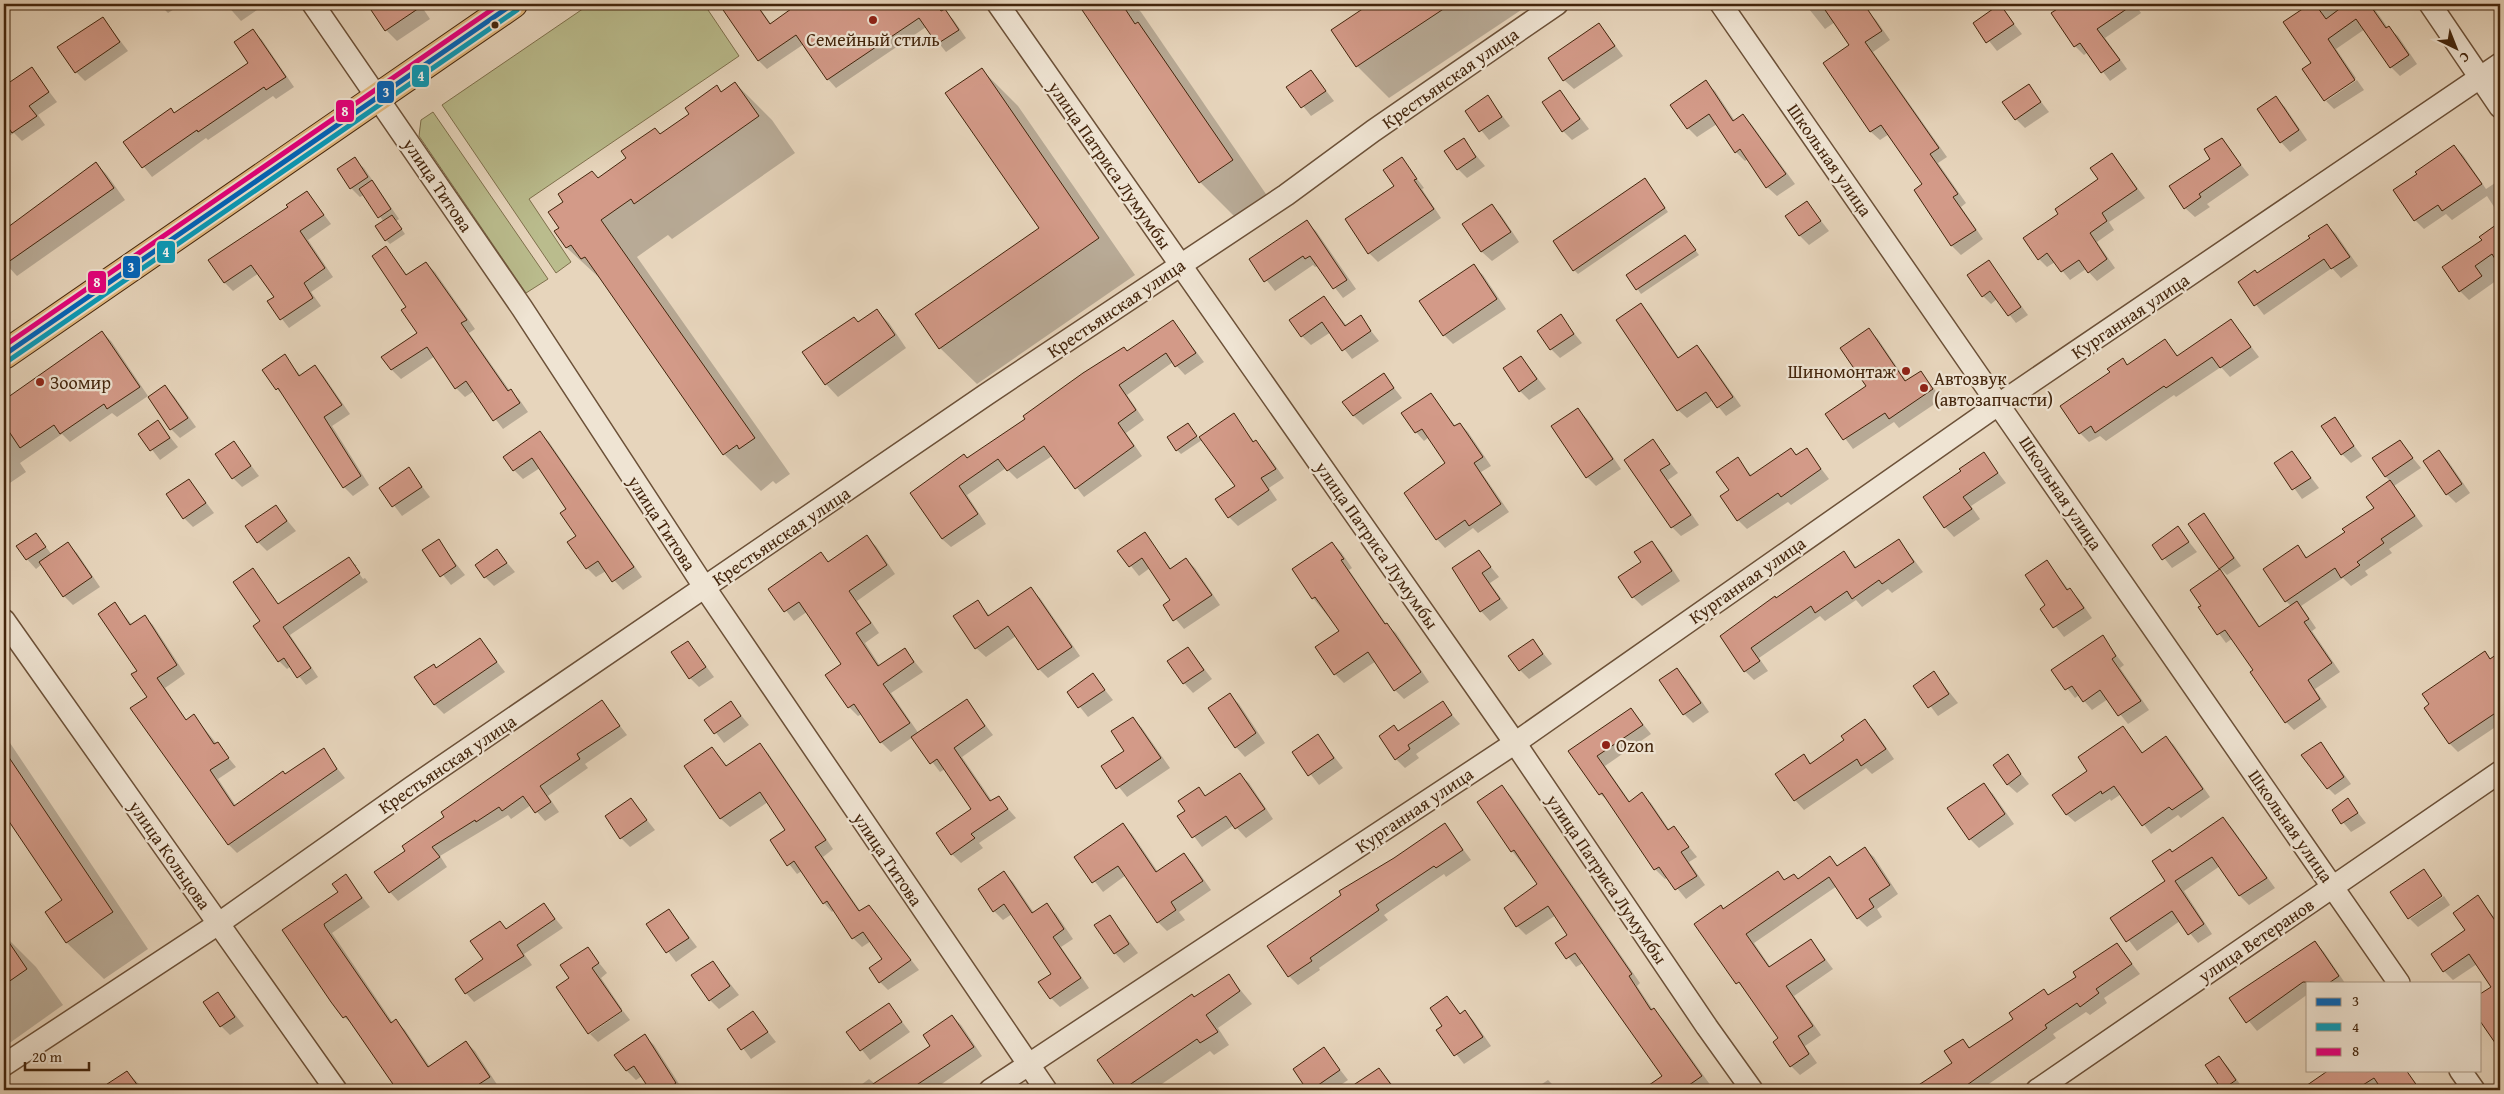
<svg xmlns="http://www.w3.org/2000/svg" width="2504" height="1094" font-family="'Gentium Book Plus',serif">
  <rect width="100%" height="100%" fill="#e7d5bc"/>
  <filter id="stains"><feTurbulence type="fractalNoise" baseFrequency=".004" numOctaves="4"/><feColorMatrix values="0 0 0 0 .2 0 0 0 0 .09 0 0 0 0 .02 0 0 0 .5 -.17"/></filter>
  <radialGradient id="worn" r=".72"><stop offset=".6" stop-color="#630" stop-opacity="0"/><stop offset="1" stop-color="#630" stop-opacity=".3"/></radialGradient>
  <g fill="#babc8d" stroke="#7e704c">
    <path d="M590,4H704L739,56L529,199L571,262L556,273L442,105Z"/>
    <path d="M433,112L548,279L526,293L419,136L421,120Z"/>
  </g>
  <g fill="#0003">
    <path d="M159,4H182L168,13Z"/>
    <path d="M226,4H256L260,8L241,21Z"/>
    <path d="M368,4H420L430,19L397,41L386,30Z"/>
    <path d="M720,4H757L771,24L799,4H938L943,11L953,19L966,38L946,52L926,27L836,88L828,79L804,44L767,69L759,61Z"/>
    <path d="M1080,4H1133L1141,12L1268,197L1236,218L1200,182Z"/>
    <path d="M1373,4H1530L1389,98L1357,66L1333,30Z"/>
    <path d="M1805,4H1856L1863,14L1867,11L1876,20L1890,40L1873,52L1947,157L1938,163L1966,203L1961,207L1983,239L1961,255L1952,246L1915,190L1923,184L1889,134L1880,140L1871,132L1824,64L1851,45L1835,22L1825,29Z"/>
    <path d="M2074,4H2135L2141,13L2105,38L2127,69L2110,81L2088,52L2084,55L2075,46L2069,7Z"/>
    <path d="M2312,4H2371L2388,28L2398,36L2417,64L2400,76L2391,67L2365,29L2336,49L2356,78L2325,99L2312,63L2285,22Z"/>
    <path d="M2000,6L2022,34L1997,51L1975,23Z"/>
    <path d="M103,18L128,51L85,81L76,72Z"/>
    <path d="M1599,24L1623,56L1574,89L1564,80Z"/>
    <path d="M253,31L262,40L294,87L276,99L273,96L208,140L206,138L152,177L125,143L171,110L175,114L249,63Z"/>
    <path d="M32,69L57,102L38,115L45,125L22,141L14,133L4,139V88Z"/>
    <path d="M981,69L1018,106L1135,275L977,384L940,348L917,314L1040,228Z"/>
    <path d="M1311,71L1334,101L1311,116L1288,87Z"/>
    <path d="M2357,80L2364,90L2334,109L2326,101Z"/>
    <path d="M1705,82L1715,91L1735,121L1743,115L1752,125L1795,184L1777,196L1767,187L1748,159L1745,161L1736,152L1717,124L1697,137L1688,128Z"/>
    <path d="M735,83L772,120L795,153L672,239L668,235L637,257L790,474L776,484L773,481L761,491L724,454L605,283L567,248L556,232L561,228L599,179L691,115L717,87L722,93Z"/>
    <path d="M2029,86L2049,112L2025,128L2016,119Z"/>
    <path d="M1560,91L1589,129L1572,140L1563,131Z"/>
    <path d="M1488,97L1510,126L1489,140L1466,111Z"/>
    <path d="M2276,98L2285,107L2307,140L2290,152L2281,142L2259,110Z"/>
    <path d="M2221,139L2249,175L2207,204L2210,207L2195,217L2185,208Z"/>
    <path d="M1463,140L1485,166L1467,178L1458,169Z"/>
    <path d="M2454,146L2463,155L2486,189L2495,183L2500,188V216L2487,196L2452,220L2446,214L2424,229L2415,220L2418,174Z"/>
    <path d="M2112,154L2145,198L2109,222L2114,230L2097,242L2115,268L2097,281L2086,269L2070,280L2055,262L2047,267L2039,259L2060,214L2099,180Z"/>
    <path d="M354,159L364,168L399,219L396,221L405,234L390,244L386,240L384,222L364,195L360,197L351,188L339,170Z"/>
    <path d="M1402,159L1424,188L1422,189L1441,218L1378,262L1369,253L1396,186Z"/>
    <path d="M96,163L107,175L125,200L17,276L4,262V231Z"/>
    <path d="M1649,184L1668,212L1578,274L1574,270Z"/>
    <path d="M307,192L331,224L308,240L333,277L311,292L321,306L289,328L269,302L276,297L259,273L233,291L224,282L290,207Z"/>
    <path d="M1807,203L1829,231L1809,245L1800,236Z"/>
    <path d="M1492,206L1501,215L1519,242L1492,261L1482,252L1464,225Z"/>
    <path d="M1306,222L1316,231L1356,289L1343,298L1318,266L1315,267L1313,265L1275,291L1251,260Z"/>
    <path d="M2500,224V278L2469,300L2460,291L2484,241L2481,237Z"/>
    <path d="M2327,225L2336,234L2358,266L2341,278L2332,268L2264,315L2239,282L2258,274L2312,239Z"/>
    <path d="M1685,236L1699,255L1641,294L1628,275Z"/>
    <path d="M386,248L408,276L426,263L435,272L475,329L469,333L510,391L519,399L528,412L503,429L474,391L465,397L456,388L435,356L401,379L392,370L383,357L418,333Z"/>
    <path d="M1989,262L2028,315L2016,323L1997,299L1991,304L1983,296Z"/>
    <path d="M1473,266L1483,275L1506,309L1453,344L1444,335Z"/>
    <path d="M1324,298L1347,326L1360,317L1379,341L1352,359L1331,332L1311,345L1302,336Z"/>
    <path d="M1640,305L1649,313L1679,358L1697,346L1705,355L1741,406L1726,416L1713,400L1687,418L1678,410Z"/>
    <path d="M877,311L889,323L906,348L838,397L826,384Z"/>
    <path d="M1560,316L1582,343L1560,358L1551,349Z"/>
    <path d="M2231,320L2259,357L2230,377L2221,367L2176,397L2174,395L2106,441L2100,436L2089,442L2080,433L2062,406L2111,372L2122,360L2129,366L2165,341L2178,356Z"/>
    <path d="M1173,321L1204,362L1185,375L1173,362L1127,395L1144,420L1126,433L1142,456L1084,497L1052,456L1017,479L1006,468L967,495L986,524L951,547L942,539L967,459Z"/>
    <path d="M1869,330L1878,339L1907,382L1921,372L1942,399L1899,428L1894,422L1853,449L1827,414L1867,386Z"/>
    <path d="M102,332L111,341L148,396L117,417L112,413L70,442L62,434L20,463L26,472L4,487V402Z"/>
    <path d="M284,356L301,376L315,367L323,375L350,414L332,426L369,485L353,496L344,487L286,398L277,389Z"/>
    <path d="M1521,357L1546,389L1529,400L1520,391Z"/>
    <path d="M1384,375L1402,398L1363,425L1354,416Z"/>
    <path d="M165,387L174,396L196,427L180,438L171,429Z"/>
    <path d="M1431,394L1456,427L1460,424L1468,432L1491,466L1481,472L1509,512L1478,533L1473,528L1445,548L1437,539L1447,463L1429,437L1424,441L1416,432Z"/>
    <path d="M1578,410L1587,419L1621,469L1596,486L1587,477Z"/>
    <path d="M1234,415L1255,443L1265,451L1284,478L1269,488L1277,500L1238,526L1229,517L1237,486L1202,440L1181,454L1177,450L1188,424L1199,439Z"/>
    <path d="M2334,419L2362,456L2351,463L2342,454Z"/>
    <path d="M158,422L178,447L160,460L140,434Z"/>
    <path d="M540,433L549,442L642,577L623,590L606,571L596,577L587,568L567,510L540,468L523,479L514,470Z"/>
    <path d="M1653,441L1678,473L1668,480L1699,525L1681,536L1672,527Z"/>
    <path d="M2399,441L2421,468L2394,486L2423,526L2389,549L2392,553L2365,571L2368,575L2351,586L2343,578L2301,606L2316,628L2312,631L2340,672L2315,689L2327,707L2294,730L2286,722L2233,638L2226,643L2200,608L2220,571L2228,579L2260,627L2291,606L2286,601L2297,547L2308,558L2346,533L2376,508L2390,481L2385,476Z"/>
    <path d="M234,443L259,476L242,487L233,478Z"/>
    <path d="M1791,449L1798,456L1807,450L1829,479L1791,505L1788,502L1747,529L1738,520L1730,491L1737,459L1752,476Z"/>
    <path d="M2292,452L2319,488L2302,499L2276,463Z"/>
    <path d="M2439,452L2448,461L2470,493L2456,503L2447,494Z"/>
    <path d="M1984,454L2006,483L1971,506L1980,519L1954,537L1945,527L1963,472Z"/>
    <path d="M409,469L430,497L402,516L381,488Z"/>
    <path d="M189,480L214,513L193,527L184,518Z"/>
    <path d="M276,507L296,531L267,551L258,542Z"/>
    <path d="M2204,515L2241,566L2227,575L2220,568Z"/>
    <path d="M2178,528L2197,552L2172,568L2154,545Z"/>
    <path d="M36,534L52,555L68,544L77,553L100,587L73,605L64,596L42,564L36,569L27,559Z"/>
    <path d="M1145,534L1171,569L1186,559L1195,568L1220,605L1184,629L1164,605L1172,600L1150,568L1139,576L1119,551Z"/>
    <path d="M866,537L876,546L895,574L857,601L879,633L865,643L880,666L905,650L923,672L891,693L919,734L967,701L993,735L962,757L992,801L998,797L1016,818L979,843L983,848L961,863L952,854L973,809L945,769L940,772L913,737L891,752L881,742L862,714L858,716L849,707L843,664L808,611L794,621L770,589L821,554L829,562Z"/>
    <path d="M1899,540L1923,572L1892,593L1888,589L1862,607L1856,600L1825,621L1820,616L1759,658L1768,671L1754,680L1745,671L1722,637L1844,553L1857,568Z"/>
    <path d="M438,541L465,575L451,585L424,551Z"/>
    <path d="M1651,542L1661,552L1680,581L1642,606L1633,597L1643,562Z"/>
    <path d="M1332,543L1341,552L1352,568L1349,570L1387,625L1396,633L1429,682L1404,699L1395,690L1376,661L1344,683L1335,674L1340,631L1313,598Z"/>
    <path d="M497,551L515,572L494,586L485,577Z"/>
    <path d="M1478,551L1499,577L1490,583L1508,608L1490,621L1481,611L1454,568Z"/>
    <path d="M349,559L357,566H354L363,579L365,578L368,582L290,635L318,677L306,685L291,666L287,669L279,661L261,622L253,569L279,605Z"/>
    <path d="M2046,561L2069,590L2079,599L2092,618L2064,637L2042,609L2047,605Z"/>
    <path d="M1031,589L1040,598L1080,656L1048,678L1039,669L1016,636L986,657L976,648L955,617L978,602L990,616Z"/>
    <path d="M115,604L132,625L145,617L153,625L185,674L165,688L187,721L194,716L236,767L218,779L236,806L323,750L345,778L237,853L229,845L132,708L149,697Z"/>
    <path d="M2102,637L2124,665L2120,668L2149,710L2128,724L2108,699L2092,710L2079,695L2075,698L2053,670Z"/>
    <path d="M480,640L505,672L444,714L435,705L437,669Z"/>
    <path d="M1533,641L1552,664L1529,679L1520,670Z"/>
    <path d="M688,642L714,677L699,687L690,678Z"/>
    <path d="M1188,648L1212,679L1193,693L1184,683Z"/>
    <path d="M2485,653L2492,660L2500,654V724L2458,752L2450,744Z"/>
    <path d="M1677,670L1686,679L1709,712L1693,723L1684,714Z"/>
    <path d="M1934,673L1958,703L1938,716L1915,686Z"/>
    <path d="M1093,675L1113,700L1088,717L1068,692Z"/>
    <path d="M1230,695L1239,704L1265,743L1245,757L1236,747Z"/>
    <path d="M602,702L627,735L585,764L588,768L548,796L559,812L545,821L531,805L511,819L508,815L440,856L447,867L398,901L390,892L407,851Z"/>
    <path d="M731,703L749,725L724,743L706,720Z"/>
    <path d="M1442,703L1460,724L1416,754L1419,758L1405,768L1396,759L1394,727L1399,732Z"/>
    <path d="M1631,709L1651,734L1605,766L1630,802L1642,794L1651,803L1670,831L1674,828L1697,857L1689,862L1705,885L1686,899L1668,877L1665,879L1655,869L1610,802L1600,794L1570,751Z"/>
    <path d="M1133,718L1142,728L1170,768L1127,797L1103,767L1126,751Z"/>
    <path d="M1865,720L1874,730L1894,759L1872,774L1866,768L1804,810L1795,800L1803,756L1812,764L1846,741Z"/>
    <path d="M2123,728L2143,753L2166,737L2174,745L2210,797L2181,818L2178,815L2151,834L2121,794L2111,801L2110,799L2075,822L2066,814L2089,771Z"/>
    <path d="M4,734L148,949L104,979L67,943L47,912L64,900L4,812Z"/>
    <path d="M1318,736L1343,768L1319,785L1294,753Z"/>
    <path d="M2321,743L2351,784L2335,795L2328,788Z"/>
    <path d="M760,745L768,753L833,849L823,857L861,912L869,906L919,970L888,990L880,982L884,959L871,941L862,947L853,938L834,910L832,912L824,903L802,871L797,874L771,841L787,830L768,802L730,827L721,819L686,766L712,748L728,767Z"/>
    <path d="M2007,756L2029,784L2017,793L2007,784Z"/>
    <path d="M1239,774L1249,783L1273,819L1246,838L1234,825L1202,847L1179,816L1187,811L1199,789L1207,797Z"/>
    <path d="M1984,785L1993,794L2014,824L1979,848L1970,839Z"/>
    <path d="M1502,787L1511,796L1640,983L1637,986L1653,1010L1663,1019L1711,1086L1704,1090H1657L1653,1084L1664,1077L1583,963L1576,967L1557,943L1569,935L1556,915L1526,935L1517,926L1539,885L1512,851Z"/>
    <path d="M631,800L655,830L630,847L621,838Z"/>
    <path d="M2348,800L2366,823L2351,832L2333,810Z"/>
    <path d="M2223,818L2232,828L2275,888L2249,905L2240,896L2220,866L2184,891L2212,934L2198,943L2180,921L2137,951L2112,918L2167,881L2173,853Z"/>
    <path d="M1123,825L1132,834L1158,872L1184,854L1193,864L1211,890L1179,912L1185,920L1167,931L1158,922L1126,875L1103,892L1076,857Z"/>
    <path d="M1445,825L1471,860L1446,877L1444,874L1384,915L1388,920L1319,968L1320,970L1298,985L1289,976L1395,859Z"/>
    <path d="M1865,849L1874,857L1898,894L1877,909L1882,917L1867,927L1858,918L1837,886L1754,943L1771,968L1811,940L1833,969L1794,996L1821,1035L1805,1046L1817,1063L1800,1075L1791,1066L1780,1039L1696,924L1721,907L1724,910L1778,873L1786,881L1799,880L1830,858L1839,867Z"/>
    <path d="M2424,871L2442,894L2409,917Z"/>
    <path d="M1004,873L1013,882L1034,913L1046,905L1056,914L1073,939L1061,947L1089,988L1060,1007L1051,998L1053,974L1012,914L1003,920L994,911Z"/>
    <path d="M346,876L370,907L332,933L393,1023L396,1021L405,1030L430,1067L466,1042L475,1051L498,1086L492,1090H399L354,1025L344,1017L284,930L339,893Z"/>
    <path d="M2444,896L2450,905L2418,927L2410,919Z"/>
    <path d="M2478,897L2500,925V1048L2480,1019L2493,987L2477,964L2453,980L2444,971L2467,931Z"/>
    <path d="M544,905L563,928L524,954L532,965L474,1002L466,993L485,960L500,922L507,930Z"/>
    <path d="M669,910L697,947L676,962L648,925Z"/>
    <path d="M1110,916L1138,953L1124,963L1115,953Z"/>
    <path d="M4,935L36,967L63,1005L4,1047Z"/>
    <path d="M2315,942L2324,952L2345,983H2308V994L2257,1031L2231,999Z"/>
    <path d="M2117,944L2140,974L2104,998L2107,1003L2090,1015L2086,1012L2053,1034L2056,1038L1980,1090H1913L1953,1063L1963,1040L1971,1049L2015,1019L2044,991L2050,996L2078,977Z"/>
    <path d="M588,949L607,973L601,978L622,1009L589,1032L571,978Z"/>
    <path d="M713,962L739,995L719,1009L710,1000Z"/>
    <path d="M1228,975L1252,1004L1218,1028L1229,1045L1214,1055L1210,1051L1153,1090H1120L1099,1060Z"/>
    <path d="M218,993L244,1026L230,1035L221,1026Z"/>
    <path d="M1447,998L1461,1015L1465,1012L1473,1020L1491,1046L1464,1064L1438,1031L1444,1027Z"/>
    <path d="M889,1005L910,1032L870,1060L848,1032Z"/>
    <path d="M623,1011L630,1020L598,1042L590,1034Z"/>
    <path d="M753,1013L776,1042L751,1059L729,1029Z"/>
    <path d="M952,1016L961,1025L982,1056L933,1090H854L869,1079L875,1084L932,1046Z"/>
    <path d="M645,1036L654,1045L683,1090H652L642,1076L636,1080L627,1071L616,1055Z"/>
    <path d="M1324,1049L1348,1080L1333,1090H1309L1294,1069Z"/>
    <path d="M2219,1057L2228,1067L2244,1090L2223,1089Z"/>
    <path d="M1379,1069L1397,1090H1350L1349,1089Z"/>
    <path d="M2405,1070L2421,1090H2384L2382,1087L2378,1090H2303Z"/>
    <path d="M127,1072L145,1090H101Z"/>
    <path d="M1548,1080L1558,1090H1533Z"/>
    <path d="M750,1084L757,1090H741Z"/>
  </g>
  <g fill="#d39a88" stroke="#43250c">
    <path d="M367,4H425L385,31Z"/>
    <path d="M719,4H756L770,24L798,4H940L937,5L941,11L945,9L959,30L937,44L919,18L827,80L796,35L758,61Z"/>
    <path d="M1078,4H1122L1135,24L1138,22L1233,160L1199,183Z"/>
    <path d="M1370,4H1451L1356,67L1331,30Z"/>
    <path d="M1821,4H1864L1882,31L1865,42L1939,148L1930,154L1958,194L1953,197L1976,230L1951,246L1914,190L1922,184L1881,125L1870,132L1823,63L1849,45Z"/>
    <path d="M2000,4L2014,24L1986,43L1973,23Z"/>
    <path d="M2065,4H2134L2097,29L2120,60L2101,73L2080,43L2074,47L2051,13Z"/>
    <path d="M2310,4H2315L2326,19L2346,4H2379L2372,8L2386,28L2389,26L2409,55L2390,68L2356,19L2328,39L2355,80L2324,101L2302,69L2311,63L2283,22Z"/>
    <path d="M103,17L120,42L75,73L57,47Z"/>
    <path d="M1599,23L1615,46L1563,81L1548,58Z"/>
    <path d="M253,29L286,77L266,90L264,87L198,132L197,130L142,168L123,142L171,108L174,113L248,63L234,42Z"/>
    <path d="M32,67L49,92L29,106L37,116L12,133L4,121V86Z"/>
    <path d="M982,68L1099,238L939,349L915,314L1039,228L945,93Z"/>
    <path d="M1311,70L1326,91L1301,108L1286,87Z"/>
    <path d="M1706,80L1733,121L1743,114L1786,174L1766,188L1740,149L1735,153L1709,114L1687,129L1670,105Z"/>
    <path d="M735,82L759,116L634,204L631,199L601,220L755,438L739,449L737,445L723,455L585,257L581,259L571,245L566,248L554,231L559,228L548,212L563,202L558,194L592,171L598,178L626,158L621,151L655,128L660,134L689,114L685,108L717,85L721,92Z"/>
    <path d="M2029,84L2041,102L2015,120L2002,102Z"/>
    <path d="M1560,90L1580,119L1562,132L1542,102Z"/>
    <path d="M1488,95L1502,117L1479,132L1465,111Z"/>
    <path d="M2276,96L2299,130L2280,143L2257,109Z"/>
    <path d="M1464,138L1476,157L1457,170L1444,151Z"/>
    <path d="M2222,138L2241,165L2199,194L2201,197L2184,209L2169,186L2210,159L2204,149Z"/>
    <path d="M2454,145L2482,184L2442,211L2438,205L2414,221L2393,190L2417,174L2415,172Z"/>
    <path d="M2112,153L2137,189L2102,213L2107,221L2090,233L2107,259L2088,273L2079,260L2061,272L2047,253L2038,260L2023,238L2058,214L2055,209L2098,179L2090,168Z"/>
    <path d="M355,157L368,177L350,189L337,169Z"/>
    <path d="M1402,157L1417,179L1414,180L1434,209L1368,254L1345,219L1394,186L1383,170Z"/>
    <path d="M96,162L114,188L4,265V230Z"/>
    <path d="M1645,178L1665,208L1573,271L1553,241Z"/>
    <path d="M372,180L391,209L378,218L359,189Z"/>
    <path d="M307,191L324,215L300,231L325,268L304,283L313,298L280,320L267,301L274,297L251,265L224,283L208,260L288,207L286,205Z"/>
    <path d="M1807,201L1821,221L1799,236L1785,216Z"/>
    <path d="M1492,204L1511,232L1481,252L1462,224Z"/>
    <path d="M392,215L402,229L385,241L375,226Z"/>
    <path d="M1307,220L1347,280L1333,289L1310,256L1305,259L1303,256L1264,282L1249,259Z"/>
    <path d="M2500,222V267L2492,254L2475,266L2482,276L2459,292L2442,267L2482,240L2479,237Z"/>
    <path d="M2327,224L2350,257L2331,269L2324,259L2254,306L2238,282L2255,270L2257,273L2310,238L2308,236Z"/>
    <path d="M1685,235L1696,250L1636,290L1626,275Z"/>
    <path d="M386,246L406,275L426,262L467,320L461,323L508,391L511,389L520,403L493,421L466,381L455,389L427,347L391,370L381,357L417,333L401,310L406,307L372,256Z"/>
    <path d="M1989,260L2021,307L2008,316L1990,291L1982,297L1967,275Z"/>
    <path d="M1474,264L1497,299L1443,336L1419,301Z"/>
    <path d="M1324,296L1345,326L1361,315L1371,331L1342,351L1322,322L1301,337L1289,320Z"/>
    <path d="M1641,303L1678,358L1697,345L1733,397L1717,408L1706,392L1677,411L1616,320Z"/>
    <path d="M877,309L895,335L825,385L802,352L854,317L858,322Z"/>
    <path d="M1561,314L1574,334L1550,350L1537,331Z"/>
    <path d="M2231,319L2251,347L2220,368L2212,357L2166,388L2164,386L2095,433L2091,426L2079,434L2060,406L2110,372L2107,369L2123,358L2127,365L2165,339L2177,356Z"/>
    <path d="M1173,320L1196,353L1175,367L1166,353L1119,385L1136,410L1118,423L1134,446L1075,489L1044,446L1007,471L998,459L959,486L978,514L942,539L910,493L964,454L967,458L1025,419L1023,416L1083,373L1124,347L1127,351Z"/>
    <path d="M1869,328L1905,381L1921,371L1933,389L1889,419L1885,413L1843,440L1825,414L1866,386L1840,348Z"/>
    <path d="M102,331L140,387L107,409L104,404L60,434L54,425L20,448L4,424V400Z"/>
    <path d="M285,354L299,376L315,365L342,405L324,417L361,476L343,488L278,388L276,390L262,370Z"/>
    <path d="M1521,356L1537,379L1519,392L1503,368Z"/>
    <path d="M1384,373L1394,388L1353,416L1342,402Z"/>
    <path d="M165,385L188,418L170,430L148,397Z"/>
    <path d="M1431,393L1454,426L1460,423L1483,457L1474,463L1501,504L1469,526L1465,520L1436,540L1404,493L1445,463L1422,429L1415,433L1401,413Z"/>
    <path d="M1578,408L1613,459L1586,478L1551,426Z"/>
    <path d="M1234,413L1253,442L1256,440L1276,469L1261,478L1269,490L1228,518L1215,499L1235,486L1199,437Z"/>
    <path d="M2335,417L2354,446L2341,455L2321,426Z"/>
    <path d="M158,420L170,438L150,451L138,434Z"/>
    <path d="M1188,423L1197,436L1176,451L1167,437Z"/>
    <path d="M540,431L634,567L612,582L598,561L586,569L567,542L576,536L560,513L566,509L532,458L513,471L503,457Z"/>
    <path d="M1653,439L1670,464L1660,470L1691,515L1671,528L1624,460Z"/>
    <path d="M2400,440L2413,458L2385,477L2372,458Z"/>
    <path d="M234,441L251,466L232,479L215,454Z"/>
    <path d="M1791,448L1796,455L1807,448L1821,469L1781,497L1778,493L1737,521L1720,496L1729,490L1716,472L1738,457L1750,476Z"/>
    <path d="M2439,450L2462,484L2446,495L2423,461Z"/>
    <path d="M2292,451L2311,478L2292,490L2274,463Z"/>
    <path d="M1984,452L1998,473L1963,497L1972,509L1944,528L1923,497L1961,471L1959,469Z"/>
    <path d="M409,467L422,487L392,507L379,488Z"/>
    <path d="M189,479L206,503L183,519L166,494Z"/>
    <path d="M2390,480L2415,516L2381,539L2384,543L2357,562L2360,565L2341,578L2335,568L2285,602L2263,569L2298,545L2306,558L2345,532L2342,529L2374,508L2366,497Z"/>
    <path d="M276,505L287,521L257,543L245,526Z"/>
    <path d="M2204,513L2234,558L2219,569L2188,524Z"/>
    <path d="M2178,526L2189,542L2162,560L2152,545Z"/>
    <path d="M1145,532L1170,569L1186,558L1212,595L1173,621L1163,605L1170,600L1142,558L1129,567L1117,551Z"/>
    <path d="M36,533L46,547L26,560L16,546Z"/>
    <path d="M867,535L887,565L849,591L871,623L856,633L878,666L905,648L914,662L883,684L910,723L880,743L854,704L848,708L825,675L841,664L799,602L784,612L768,589L821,552L828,562Z"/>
    <path d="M439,539L456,566L440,577L422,550Z"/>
    <path d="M1899,539L1914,562L1882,584L1879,580L1852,599L1847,591L1815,613L1811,606L1751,648L1760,661L1744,672L1720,636L1775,596L1776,598L1844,551L1855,568Z"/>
    <path d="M1652,541L1672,571L1632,598L1618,577L1641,562L1634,552Z"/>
    <path d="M68,542L92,577L63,597L39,562Z"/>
    <path d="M1332,542L1344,559L1341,560L1385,624L1387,623L1421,672L1394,691L1368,652L1334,675L1315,647L1339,631L1315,597L1312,599L1292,569Z"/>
    <path d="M497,549L507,563L484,578L475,565Z"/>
    <path d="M1479,550L1491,567L1482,573L1500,599L1480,612L1452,568Z"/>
    <path d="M349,557L360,573L283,627L311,668L297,678L284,658L278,662L253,626L260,621L233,582L253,568L278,604Z"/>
    <path d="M2047,560L2067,590L2070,588L2084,608L2053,628L2040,609L2045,605L2025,575Z"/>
    <path d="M2220,569L2259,627L2297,601L2309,619L2304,622L2332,663L2308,680L2320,699L2285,723L2250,672L2253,670L2225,630L2217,635L2198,607L2201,606L2190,590Z"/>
    <path d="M1031,587L1072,647L1038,670L1008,626L975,649L953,616L978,600L988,616Z"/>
    <path d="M115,602L130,625L145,615L177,665L157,678L186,720L194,714L214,744L218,742L229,758L210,770L234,806L283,771L285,774L324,748L337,769L228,845L130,708L147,697L131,674L137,671L98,614Z"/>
    <path d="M2103,635L2116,656L2112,659L2141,701L2118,716L2100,690L2083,702L2072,686L2065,690L2051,670Z"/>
    <path d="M480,638L497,662L434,705L414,677L434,664L436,668Z"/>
    <path d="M1533,639L1543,654L1519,671L1508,656Z"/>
    <path d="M688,641L706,667L689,679L671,652Z"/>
    <path d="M1188,647L1204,670L1183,684L1167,661Z"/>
    <path d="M2485,651L2490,659L2500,652V710L2449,744L2424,708L2429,704L2422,694Z"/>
    <path d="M1677,668L1701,703L1683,715L1659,680Z"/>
    <path d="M1934,671L1949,694L1928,708L1913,686Z"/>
    <path d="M1093,673L1105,690L1078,708L1067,692Z"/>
    <path d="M1230,693L1256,733L1235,748L1208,708Z"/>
    <path d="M967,699L985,726L954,748L990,801L999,796L1008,809L971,834L975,838L951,855L936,833L971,809L937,759L930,764L911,737Z"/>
    <path d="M602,700L620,726L577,754L580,759L540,786L551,802L535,813L523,796L502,811L499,807L476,822L475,820L432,847L440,857L389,893L374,872L405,851L402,846L444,817L441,812Z"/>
    <path d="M731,701L741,716L714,734L704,720Z"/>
    <path d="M1443,701L1452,715L1408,745L1410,749L1395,760L1379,736L1394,725L1398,731Z"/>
    <path d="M1631,708L1643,725L1597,756L1629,802L1642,792L1668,830L1674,826L1689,847L1681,852L1697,876L1675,890L1659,867L1654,870L1602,793L1599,795L1568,751Z"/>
    <path d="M1133,717L1161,758L1116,789L1101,766L1124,751L1111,731Z"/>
    <path d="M1865,719L1886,749L1861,766L1857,759L1794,801L1775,774L1804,754L1810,764L1844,740L1841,736Z"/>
    <path d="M2123,726L2142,753L2166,736L2203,789L2172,810L2169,807L2142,826L2114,786L2102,794L2101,791L2066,815L2052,795L2087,771L2078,757Z"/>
    <path d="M1318,734L1334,758L1308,776L1292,752Z"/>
    <path d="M2321,742L2344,777L2327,789L2301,755Z"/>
    <path d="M760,743L826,840L815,847L859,911L869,905L911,960L879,983L869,968L882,959L863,932L852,939L827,901L823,904L794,861L787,866L770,840L785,830L760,792L720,819L684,766L712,747L726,766Z"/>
    <path d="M4,750L113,912L66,943L45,912L62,900L4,814Z"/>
    <path d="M2008,754L2021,774L2007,785L1993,765Z"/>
    <path d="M1240,773L1265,809L1235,829L1226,816L1192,838L1177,816L1185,811L1178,801L1199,787L1205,796Z"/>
    <path d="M1984,783L2005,814L1969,840L1947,808Z"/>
    <path d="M1502,785L1632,974L1629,976L1651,1010L1654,1008L1702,1076L1682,1090H1642L1662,1076L1575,953L1566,959L1555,943L1567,935L1548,906L1516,927L1504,908L1537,884L1514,850L1511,852L1477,802Z"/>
    <path d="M631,798L647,820L620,839L605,816Z"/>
    <path d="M2348,798L2358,813L2341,824L2332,810Z"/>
    <path d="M2223,817L2267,878L2239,896L2212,857L2175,881L2204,924L2188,935L2172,911L2126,942L2110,918L2165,881L2152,861L2170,849L2172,852Z"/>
    <path d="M1123,823L1156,872L1184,853L1203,881L1171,902L1176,910L1157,923L1118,866L1092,883L1074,857Z"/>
    <path d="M1445,823L1463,850L1436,868L1434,866L1376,905L1379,910L1310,958L1312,961L1288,977L1267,946L1341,895L1339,891L1394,858Z"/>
    <path d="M1865,847L1890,885L1869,899L1874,907L1857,919L1829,877L1746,934L1769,967L1811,939L1825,960L1786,986L1813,1026L1798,1036L1809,1054L1790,1067L1773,1042L1778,1038L1739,982L1736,984L1694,924L1721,905L1723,909L1778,871L1784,880L1794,874L1798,879L1830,856L1837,866Z"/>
    <path d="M2424,869L2442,896L2408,919L2390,892Z"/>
    <path d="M1004,871L1032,913L1047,903L1064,929L1053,937L1081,978L1050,999L1038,982L1051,974L1004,904L993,912L978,889Z"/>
    <path d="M346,874L362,898L324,924L325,927L391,1023L396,1019L428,1067L466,1041L490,1077L470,1090H397L346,1016L343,1018L331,1002L282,930L338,892L332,884Z"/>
    <path d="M2478,895L2500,928V1050L2480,1021V994L2491,987L2469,954L2443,972L2431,954L2465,930L2453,913Z"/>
    <path d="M544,903L555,919L517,945L524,956L465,994L455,979L483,959L470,941L500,921L506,929Z"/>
    <path d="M669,909L689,938L666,953L646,924Z"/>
    <path d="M1110,915L1129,944L1114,954L1094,925Z"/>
    <path d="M4,935L27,969L4,985Z"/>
    <path d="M2315,941L2339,976L2329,983L2303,982L2246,1023L2229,998Z"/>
    <path d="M2117,943L2132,964L2096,989L2099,993L2080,1007L2077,1003L2045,1025L2047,1028L1960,1090H1911L1952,1063L1944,1051L1963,1039L1969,1048L2013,1019L2009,1013L2044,989L2048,995L2076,977L2073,972Z"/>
    <path d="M588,947L599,963L592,968L622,1011L588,1034L556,987L569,978L560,965Z"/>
    <path d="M713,961L730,986L709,1001L691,975Z"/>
    <path d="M1229,974L1240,991L1206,1015L1218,1032L1200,1043L1197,1039L1122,1090H1118L1097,1060L1192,994L1194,997Z"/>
    <path d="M218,992L235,1017L220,1027L203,1002Z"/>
    <path d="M1447,996L1460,1014L1465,1010L1483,1037L1454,1056L1436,1030L1442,1026L1430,1008Z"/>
    <path d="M889,1003L902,1022L860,1051L846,1032Z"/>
    <path d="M753,1011L768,1032L741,1050L727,1029Z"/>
    <path d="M952,1015L974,1047L909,1090H864L930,1046L923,1035Z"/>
    <path d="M645,1034L676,1083L666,1090H650L634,1066L626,1071L614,1055Z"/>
    <path d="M1324,1047L1340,1070L1311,1090H1307L1293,1069Z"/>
    <path d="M2219,1056L2236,1080L2222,1090L2205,1065Z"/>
    <path d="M1379,1068L1395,1090H1346Z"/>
    <path d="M2329,1070H2406L2420,1090H2382L2374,1078L2355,1090H2300Z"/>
    <path d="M127,1071L141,1090H98Z"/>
  </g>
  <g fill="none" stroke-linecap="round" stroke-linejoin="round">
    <defs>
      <g id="minor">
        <path d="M313,4L522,308L705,588L1046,1090"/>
        <path d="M998,4L1515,743L1707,1027L1752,1090"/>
        <path d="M1721,4L2399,983"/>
        <path d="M2430,4L2500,107"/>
        <path d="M4,620L336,1090"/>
        <path d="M4,1065L218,924L412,787L987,394L1286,195L1373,131L1557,4"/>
        <path d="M2460,1070L2474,1090"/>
        <path d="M990,1090L1515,743L1999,404L2500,64"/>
        <path d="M2037,1090L2500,772"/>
      </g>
      <path id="major" d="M4,355L513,4"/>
    </defs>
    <use href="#minor" stroke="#6c5138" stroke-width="24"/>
    <use href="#major" stroke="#43250c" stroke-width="30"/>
    <use href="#minor" stroke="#efe4d3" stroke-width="21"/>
    <use href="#major" stroke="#e4ba7e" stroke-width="28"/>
    <defs>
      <path id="bus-1" d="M4,355L513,4"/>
      <path id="bus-2" d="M8,361L517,10"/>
      <path id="bus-3" d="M4,346L500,4"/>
    </defs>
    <use href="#bus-1" stroke="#efe4d3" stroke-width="9"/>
    <use href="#bus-2" stroke="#efe4d3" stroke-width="9"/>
    <use href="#bus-3" stroke="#efe4d3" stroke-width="9"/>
    <use href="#bus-1" stroke="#0065bd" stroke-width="5"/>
    <use href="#bus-2" stroke="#079cbb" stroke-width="5"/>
    <use href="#bus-3" stroke="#e5007d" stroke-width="5"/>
  </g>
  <g fill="#8f2418" stroke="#efe4d3" stroke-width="2">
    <circle cx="873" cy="20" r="5"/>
    <circle cx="1906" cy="371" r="5"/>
    <circle cx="40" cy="382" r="5"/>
    <circle cx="1924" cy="388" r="5"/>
    <circle cx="1606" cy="745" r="5"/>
  </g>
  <circle fill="#43250c" stroke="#efe4d3" stroke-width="2" cx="495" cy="25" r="4.5"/>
  <g text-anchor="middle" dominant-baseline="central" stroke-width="4.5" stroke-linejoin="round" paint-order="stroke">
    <g font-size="18" fill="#43250c" stroke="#efe4d3" text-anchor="start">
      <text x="873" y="39" text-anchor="middle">Семейный стиль</text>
      <text x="1896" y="371" text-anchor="end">Шиномонтаж</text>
      <text x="1934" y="378">Автозвук<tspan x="1934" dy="21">(автозапчасти)</tspan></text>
      <text x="50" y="382">Зоомир</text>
      <text x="1616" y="745">Ozon</text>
    </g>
    <g font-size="18" fill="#43250c" stroke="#efe4d3">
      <text transform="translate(1450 78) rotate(-35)">Крестьянская улица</text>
      <text transform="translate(1830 160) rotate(55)">Школьная улица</text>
      <text transform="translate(1110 165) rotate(55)">улица Патриса Лумумбы</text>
      <text transform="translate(438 185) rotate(56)">улица Титова</text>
      <text transform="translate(1116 308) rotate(-34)">Крестьянская улица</text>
      <text transform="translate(2130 316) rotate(-34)">Курганная улица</text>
      <text transform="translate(2061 493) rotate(56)">Школьная улица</text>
      <text transform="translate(662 523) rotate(57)">улица Титова</text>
      <text transform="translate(781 536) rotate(-34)">Крестьянская улица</text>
      <text transform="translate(1377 545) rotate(55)">улица Патриса Лумумбы</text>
      <text transform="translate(1747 580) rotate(-35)">Курганная улица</text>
      <text transform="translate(447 764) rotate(-34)">Крестьянская улица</text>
      <text transform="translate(1414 810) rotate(-34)">Курганная улица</text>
      <text transform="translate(2291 826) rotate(55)">Школьная улица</text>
      <text transform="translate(170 855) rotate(55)">улица Кольцова</text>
      <text transform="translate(888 859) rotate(56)">улица Титова</text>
      <text transform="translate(1607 879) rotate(56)">улица Патриса Лумумбы</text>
      <text transform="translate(2256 940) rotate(-34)">улица Ветеранов</text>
    </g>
  </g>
  <g stroke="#efe4d3" stroke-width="2">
    <rect x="411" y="64" width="19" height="24" rx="5" fill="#079cbb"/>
    <rect x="376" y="80" width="19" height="24" rx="5" fill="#0065bd"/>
    <rect x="335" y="99" width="20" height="24" rx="5" fill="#e5007d"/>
    <rect x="156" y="240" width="20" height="24" rx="5" fill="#079cbb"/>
    <rect x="122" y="255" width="19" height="24" rx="5" fill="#0065bd"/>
    <rect x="87" y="270" width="20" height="24" rx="5" fill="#e5007d"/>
  </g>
  <g font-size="14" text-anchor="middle" font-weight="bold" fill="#fff">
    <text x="421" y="81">4</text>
    <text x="386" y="97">3</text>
    <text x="345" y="116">8</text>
    <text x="166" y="257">4</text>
    <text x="131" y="272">3</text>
    <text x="97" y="287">8</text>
  </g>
  <rect width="2504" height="1094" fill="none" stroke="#e7d5bc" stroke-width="20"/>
  <rect x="5" y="5" width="2494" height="1084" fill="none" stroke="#43250c" stroke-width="2.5"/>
  <rect x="10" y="10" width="2484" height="1074" fill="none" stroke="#43250c"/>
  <rect x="2306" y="982" width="175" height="90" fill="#efe4d3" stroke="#aa9883"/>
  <rect x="2316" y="998" width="25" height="8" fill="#0065bd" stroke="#aa9883"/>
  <text x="2352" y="1006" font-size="15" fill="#43250c">3</text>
  <rect x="2316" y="1023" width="25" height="8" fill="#079cbb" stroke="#aa9883"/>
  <text x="2352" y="1032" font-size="15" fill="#43250c">4</text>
  <rect x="2316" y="1048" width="25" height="8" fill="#e5007d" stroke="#aa9883"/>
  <text x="2352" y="1056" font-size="15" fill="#43250c">8</text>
  <g transform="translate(2456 48) rotate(137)" stroke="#efe4d3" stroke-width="4" paint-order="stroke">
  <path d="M0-4L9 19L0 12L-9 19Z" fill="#43250c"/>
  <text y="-8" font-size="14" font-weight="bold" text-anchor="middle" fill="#43250c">С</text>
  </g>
  <path d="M25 1062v8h64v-8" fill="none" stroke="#43250c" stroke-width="2.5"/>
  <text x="32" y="1062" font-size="15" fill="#43250c" stroke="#efe4d3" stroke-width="4" paint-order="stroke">20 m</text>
  <rect width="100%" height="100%" filter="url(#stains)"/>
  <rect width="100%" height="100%" fill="url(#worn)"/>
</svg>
